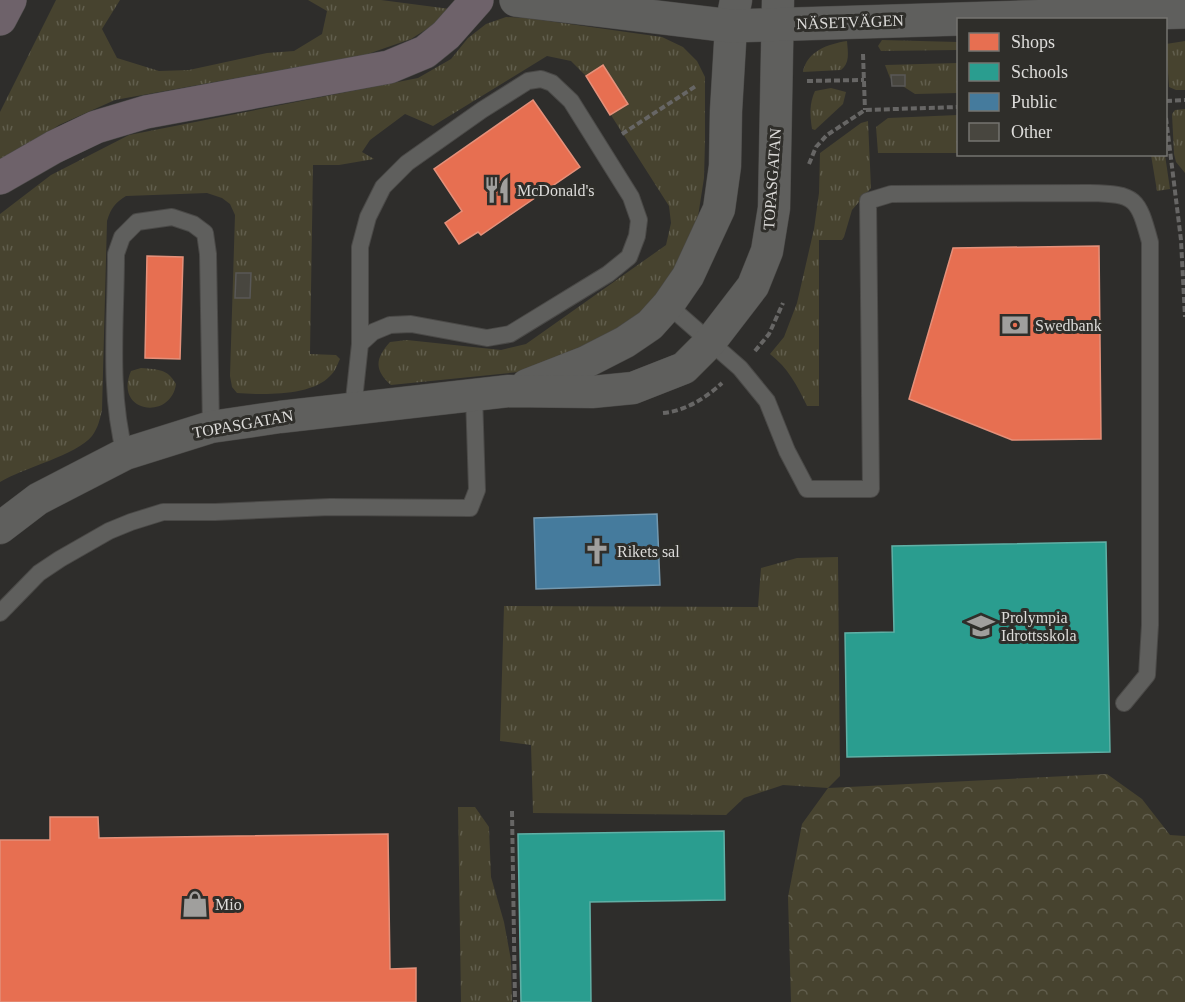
<svg xmlns="http://www.w3.org/2000/svg" width="1185" height="1002" font-family="'Times New Roman',serif">
  <defs>
    <pattern id="grass-tufts" width="24" height="20" patternUnits="userSpaceOnUse" patternTransform="scale(1.5)"><rect width="24" height="20" fill="#47432f"/><path d="M3 7l-1-3M5 7V3M7 7l1-3M15 17l-1-3M17 17v-4M19 17l1-3" fill="none" stroke="#615e4d"/></pattern>
    <pattern id="forest-crowns" width="20" height="18" patternUnits="userSpaceOnUse" patternTransform="scale(1.5)"><rect width="20" height="18" fill="#47432f"/><path d="M2 6a3 3 0 1 1 6 0M12 15a3 3 0 1 1 6 0" fill="none" stroke="#615e4d"/></pattern>
  </defs>
  <rect width="100%" height="100%" fill="#2e2d2b"/>
  <g fill="url(#grass-tufts)">
    <path d="M56,0H120L102,29L117,58L159,71L189,70L267,53L294,51L322,34L327,11L308,0H381L450,9L433,25L411,39L365,55L115,100L59,125L20,152L0,169V112Z"/>
    <path d="M506,17L527,18L662,37L683,47L697,61L705,77V142L704,178L697,223L680,266L650,306L622,326L593,341L539,366L519,372L391,385C374,370 375,359 390,342L407,340L501,350L526,344L666,245L671,223L669,206L586,76L571,61L547,56L433,126L405,114L370,140L362,152L374,159L339,165H313L310,354L336,355L340,359C337,365 335,372 330,376C312,396 263,395 237,393L232,387L230,376L235,215L230,204L222,198L207,193L126,196C115,203 111,208 107,221L102,410C100,419 98,428 92,436C77,455 23,468 0,482V214L51,175L129,135L418,78L451,59L468,38L486,24Z"/>
    <path d="M882,40L958,42V50L881,51L878,46Z"/>
    <path d="M847,41C848,53 850,63 841,70L803,72C807,51 828,44 847,41Z"/>
    <path d="M1185,41V90H1176L1169,87L1166,44Z"/>
    <path d="M958,63V93L915,94L890,78L885,65Z"/>
    <path d="M831,88L846,92L843,104L815,130L812,129C810,115 809,104 815,91Z"/>
    <path d="M1185,109V173L1176,162L1174,154L1172,114L1175,110Z"/>
    <path d="M958,115V153H878L876,127L888,118Z"/>
    <path d="M868,121L871,188L852,210L844,237L842,240H819V406H807C797,385 788,368 770,354L784,337L797,303L814,229L819,193L820,153L861,123Z"/>
    <path d="M1151,155H1165L1170,189L1157,191Z"/>
    <path d="M141,368C158,370 167,368 176,384C171,421 113,413 131,371Z"/>
    <path d="M838,557L840,776L828,788L783,785L744,798L726,815L533,813L531,745L500,741L504,606L758,607L761,568L797,558Z"/>
    <path d="M458,807H475L489,827L491,877L504,922L511,960L512,1002H461Z"/>
  </g>
  <path fill="url(#forest-crowns)" d="M1107,774L1142,799L1170,835L1185,836V1002H791L788,897L802,824L828,788Z"/>
  <g fill="#e76f51" stroke="#e4907a" stroke-width="1.5">
    <path d="M603,65L628,104L610,115L586,76Z"/>
    <path d="M533,100L580,167L481,235L478,232L459,244L445,223L462,211L434,169Z"/>
    <path d="M1099,246L1101,439L1012,440L909,399L953,248Z"/>
    <path d="M147,256L183,257L180,359L145,358Z"/>
    <path d="M50,817H98L99,838L388,834L390,969L416,968V1002H0V840H50Z"/>
  </g>
  <g fill="#2a9d8f" stroke="#60b0a6" stroke-width="1.5">
    <path d="M1106,542L1110,752L847,757L845,633L894,632L892,546Z"/>
    <path d="M724,831L725,900L590,902L591,1002H521L518,834Z"/>
  </g>
  <path fill="#457b9d" stroke="#7398af" stroke-width="1.5" d="M657,514L660,585L536,589L534,518Z"/>
  <g fill="#48463f" stroke="#595857" stroke-width="1.5">
    <path d="M891,75H905V86H892Z"/>
    <path d="M236,273H251L250,298H235Z"/>
  </g>
  <g fill="none" stroke-linecap="round" stroke-linejoin="round">
    <defs>
      <g id="lane">
        <path d="M668,305L740,368L767,401L787,451L807,489H871L868,201L891,194L1090,193C1136,194 1138,198 1150,242V625L1147,675L1124,703"/>
        <path d="M353,409L360,344V247L368,217L383,187L407,163L482,110L528,81L541,79L552,83L571,101L631,197L639,220L637,236L629,257L608,274L510,334L487,338L411,324L390,325L373,332L360,344"/>
        <path d="M125,454C108,390 116,320 116,254L122,237L137,222L172,217L193,224L205,233L208,254L211,427"/>
        <path d="M0,613L39,573L60,559L109,531L131,522L163,512H215L330,507L470,508L477,490L474,395"/>
      </g>
      <g id="street">
        <path d="M527,385L586,362L625,342L650,325L668,305L688,276L719,209L725,166L726,111L731,26L736,0"/>
        <path d="M0,528L38,499L125,454L211,427L280,417L509,391L592,392L633,388L684,368L710,342L753,286L767,251L774,208L778,0"/>
      </g>
      <path id="secondary" d="M516,0L731,26L1185,12"/>
      <g id="highway">
        <path d="M0,19L10,0"/>
        <path d="M0,178L54,147L96,127L146,112L389,67L425,52L446,35L477,0"/>
      </g>
    </defs>
    <use href="#lane" stroke="#4a4947" stroke-width="18"/>
    <use href="#street" stroke="#4a4947" stroke-width="33"/>
    <use href="#secondary" stroke="#4a4947" stroke-width="34"/>
    <use href="#highway" stroke="#4a4947" stroke-width="34"/>
    <g stroke="#676665" stroke-width="4" stroke-dasharray="6 3" stroke-linecap="butt">
      <path d="M863,54L865,110"/>
      <path d="M807,81L864,80"/>
      <path d="M1166,101L1185,100"/>
      <path d="M1166,118L1181,240L1185,317"/>
      <path d="M622,134L696,86"/>
      <path d="M809,164L816,147L827,135L865,110L958,107"/>
      <path d="M755,351L769,334L783,303"/>
      <path d="M663,413C685,411 706,398 722,383"/>
      <path d="M512,811L515,1002"/>
    </g>
    <use href="#lane" stroke="#5f5f5d" stroke-width="16"/>
    <use href="#street" stroke="#5f5f5d" stroke-width="32"/>
    <use href="#secondary" stroke="#5f5f5d" stroke-width="33"/>
    <use href="#highway" stroke="#6e626a" stroke-width="33"/>
  </g>
  <defs>
    <symbol id="restaurant-bare" viewBox="-9 -9 18 18"><path d="M-5-6h1v4h1v-4h1v4h1v-4h1v5L-1.5 .5V6h-2V.5L-5-1ZM5-6V6H3V1.5H1.5Q1.5-4 5-6Z" fill="#a09f9d" stroke="#2f2e2a" stroke-width="2.5" paint-order="stroke"/></symbol>
    <symbol id="bank-bare" viewBox="-9 -9 18 18"><path d="M-6-4H6V4H-6ZM0-2.3a2.3 2.3 0 1 0 0 4.6a2.3 2.3 0 1 0 0-4.6Z" fill="#a09f9d" stroke="#2f2e2a" stroke-width="2.5" paint-order="stroke"/></symbol>
    <symbol id="church-bare" viewBox="-9 -9 18 18"><path d="M-1.2-6h2.4v3.5h3.3v2.4h-3.3V6h-2.4V-.1h-3.3v-2.4h3.3Z" fill="#a09f9d" stroke="#2f2e2a" stroke-width="2.5" paint-order="stroke"/></symbol>
    <symbol id="school-bare" viewBox="-9 -9 18 18"><path d="M0-5L7-2L0 1L-7-2ZM-4 1L0 2.5L4 1V4Q0 6-4 4Z" fill="#a09f9d" stroke="#2f2e2a" stroke-width="2.5" paint-order="stroke"/></symbol>
    <symbol id="shop-bare" viewBox="-9 -9 18 18"><path d="M-5-2.5h2.3a2.7 3.5 0 0 1 5.4 0H5L5.5 6h-11ZM-1.5-2.5h3a1.5 2.3 0 0 0-3 0Z" fill="#a09f9d" stroke="#2f2e2a" stroke-width="2.5" paint-order="stroke"/></symbol>
  </defs>
  <g fill-rule="evenodd">
    <use href="#restaurant-bare" x="478" y="171" width="38" height="38"/>
    <use href="#bank-bare" x="996" y="306" width="38" height="38"/>
    <use href="#church-bare" x="578" y="532" width="38" height="38"/>
    <use href="#school-bare" x="962" y="607" width="38" height="38"/>
    <use href="#shop-bare" x="176" y="885" width="38" height="38"/>
  </g>
  <g text-anchor="middle" dominant-baseline="central" stroke-width="6" stroke-linejoin="round" paint-order="stroke">
    <g font-size="16" fill="#dddcda" stroke="#2f2e2a">
      <text transform="translate(850 22) rotate(-2)">NÄSETVÄGEN</text>
      <text transform="translate(772 179) rotate(-86)">TOPASGATAN</text>
      <text transform="translate(243 424) rotate(-10)">TOPASGATAN</text>
    </g>
    <g font-size="16" fill="#dddcda" stroke="#2f2e2a" text-anchor="start">
      <text x="517" y="190">McDonald's</text>
      <text x="1035" y="325">Swedbank</text>
      <text x="617" y="551">Rikets sal</text>
      <text x="1001" y="617">Prolympia<tspan x="1001" dy="18">Idrottsskola</tspan></text>
      <text x="215" y="904">Mio</text>
    </g>
  </g>
  <rect x="957" y="18" width="210" height="138" fill="#2f2e2a" stroke="#757470" stroke-width="1.5"/>
  <rect x="969" y="33" width="30" height="18" fill="#e76f51" stroke="#757470" stroke-width="1.5"/>
  <text x="1011" y="48" font-size="18" fill="#dddcda">Shops</text>
  <rect x="969" y="63" width="30" height="18" fill="#2a9d8f" stroke="#757470" stroke-width="1.5"/>
  <text x="1011" y="78" font-size="18" fill="#dddcda">Schools</text>
  <rect x="969" y="93" width="30" height="18" fill="#457b9d" stroke="#757470" stroke-width="1.5"/>
  <text x="1011" y="108" font-size="18" fill="#dddcda">Public</text>
  <rect x="969" y="123" width="30" height="18" fill="#48463f" stroke="#757470" stroke-width="1.5"/>
  <text x="1011" y="138" font-size="18" fill="#dddcda">Other</text>
</svg>
